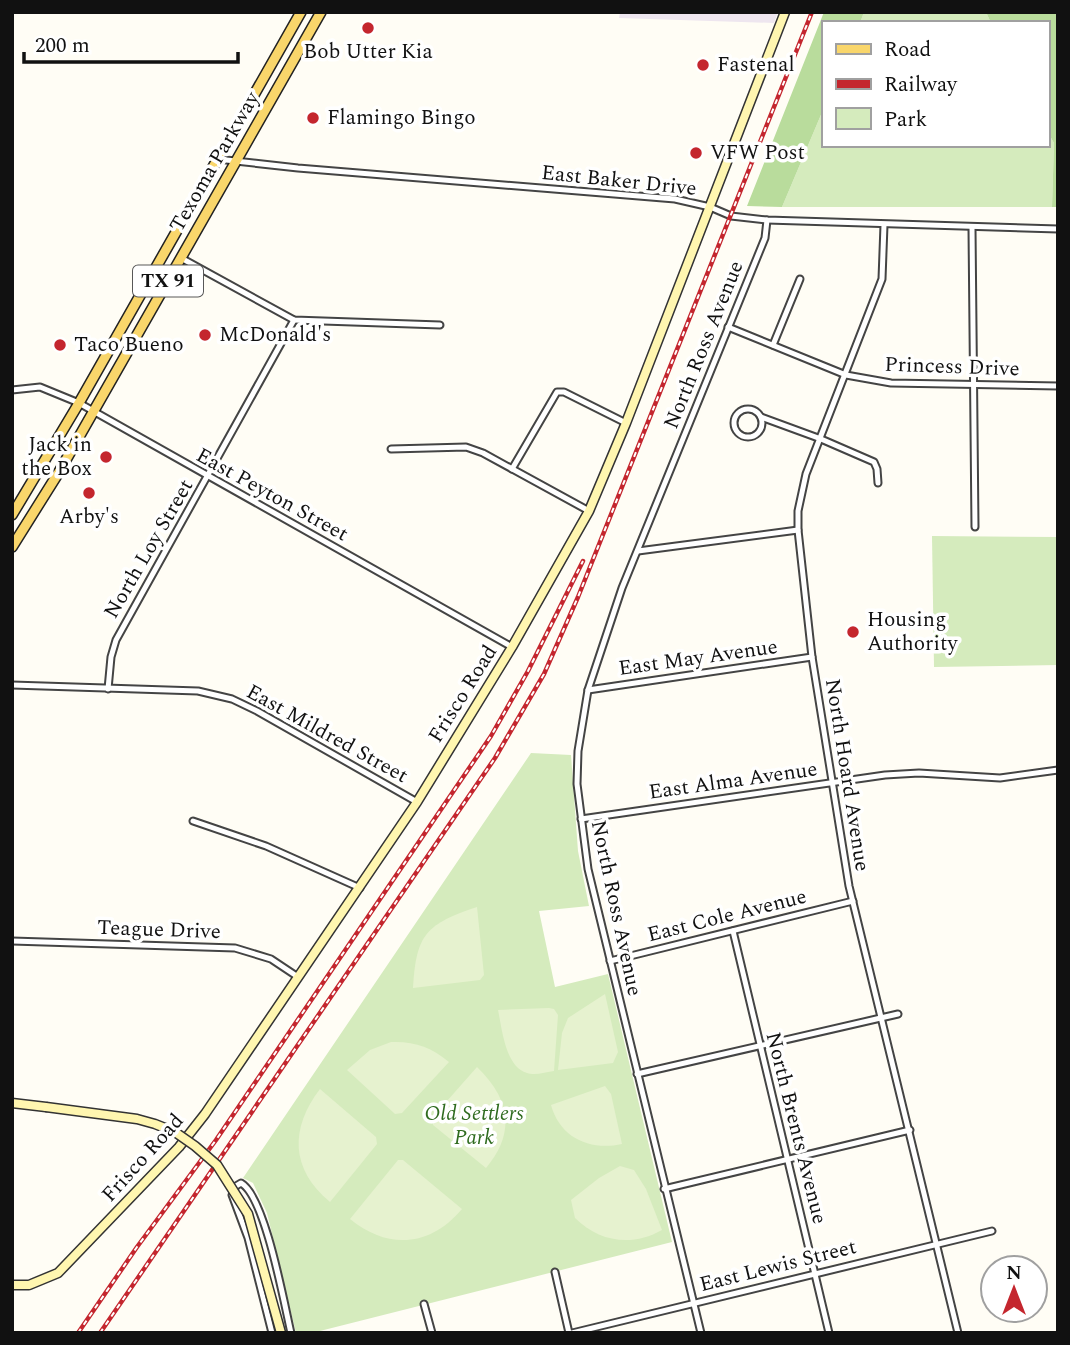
<svg xmlns="http://www.w3.org/2000/svg" width="1070" height="1345" font-family="Spectral,serif">
  <rect width="100%" height="100%" fill="#fffdf5"/>
  <path fill="#eee6ef" d="M620,12H778L774,23L619,18Z"/>
  <g fill="#d5ebbd">
    <path d="M864,12H986L991,23H860Z"/>
    <path d="M823,110V145H1047V131L1054,143L1052,207H782Z"/>
    <path d="M932,536L1058,537V665L934,667Z"/>
    <path d="M531,753L571,755L578,851L589,906L539,911L555,987L608,974L672,1242L312,1333H296L267,1213L253,1183L243,1178Z"/>
  </g>
  <g fill="#b9dc9c">
    <path d="M824,12H864L860,23H823V110L782,207L747,206Z"/>
    <path d="M986,12H1058V207H1052L1054,143L1047,131V23H991Z"/>
  </g>
  <g fill="#e6f2cf">
    <path d="M477,907L484,975L480,980L413,988C416,933 427,924 477,907Z"/>
    <path d="M605,994L618,1052L613,1063L558,1070L562,1033L568,1018Z"/>
    <path d="M549,1008L554,1009L558,1015L554,1071C546,1072 535,1076 527,1073C505,1067 502,1028 498,1010Z"/>
    <path d="M391,1042C414,1041 431,1047 449,1062L402,1113L395,1114L347,1070L370,1050Z"/>
    <path d="M477,1067C510,1099 516,1132 486,1168L433,1125L432,1118Z"/>
    <path d="M605,1086L611,1094L622,1144C590,1151 560,1138 551,1105Z"/>
    <path d="M320,1089L376,1137L377,1144L330,1202C290,1169 290,1128 320,1089Z"/>
    <path d="M398,1160H403L462,1209C430,1247 388,1250 350,1219Z"/>
    <path d="M620,1166L634,1170L646,1189L662,1230C632,1247 599,1242 575,1218L571,1200L599,1178Z"/>
  </g>
  <g fill="none" stroke-linecap="round" stroke-linejoin="round">
    <defs>
      <g id="street">
        <path d="M217,159L298,168L675,199L710,207L731,216L767,220L1058,229"/>
        <path d="M884,225L882,279L806,474L798,511V530L812,657L849,886L958,1333"/>
        <path d="M972,228L975,527"/>
        <path d="M181,258L294,320L440,325"/>
        <path d="M728,327L846,375L891,383L1058,386"/>
        <path d="M773,345L800,279"/>
        <path d="M12,390L40,387L79,403L512,647"/>
        <circle cx="748" cy="423" r="14"/>
        <path d="M761,417L821,439L874,462L877,469L878,483"/>
        <path d="M391,449L466,447L483,453L589,511"/>
        <path d="M512,469L557,392H564L626,423"/>
        <path d="M638,551L798,530"/>
        <path d="M12,685L198,691L232,699L257,711L417,802"/>
        <path d="M108,689L111,657L116,640L294,320"/>
        <path d="M588,690L812,657"/>
        <path d="M581,819L885,775L919,773L1000,778L1058,770"/>
        <path d="M193,821L266,846L360,888"/>
        <path d="M733,931L829,1333"/>
        <path d="M12,941L235,948L271,959L298,977"/>
        <path d="M610,961L853,901"/>
        <path d="M637,1074L898,1014"/>
        <path d="M664,1189L910,1130"/>
        <path d="M555,1272L569,1333"/>
        <path d="M424,1304L432,1333"/>
        <path d="M272,1333L248,1238L232,1195L236,1186L241,1183C265,1196 284,1303 291,1333"/>
        <path d="M572,1333L992,1231"/>
        <path d="M701,1333L588,869L577,784L578,751L588,690L622,588L765,238L767,220"/>
      </g>
      <g id="secondary">
        <path d="M12,1103L46,1107"/>
        <path d="M12,1285H29L58,1273L179,1147L205,1114L417,802L512,647L589,511L626,423L785,12"/>
      </g>
      <g id="primary">
        <path d="M12,515L79,403L301,12"/>
        <path d="M12,547L59,472L321,12"/>
      </g>
    </defs>
    <use href="#street" stroke="#444" stroke-width="9"/>
    <use href="#secondary" stroke="#333" stroke-width="11"/>
    <use href="#primary" stroke="#222" stroke-width="12"/>
    <use href="#street" stroke="#fff" stroke-width="5"/>
    <use href="#secondary" stroke="#fff6b0" stroke-width="8"/>
    <use href="#primary" stroke="#f9d66b" stroke-width="9"/>
    <defs>
      <g id="rail">
        <path d="M78,1333L137,1247L216,1140L491,736L528,671L583,561"/>
        <path d="M100,1333L495,758L544,674L578,597L812,12"/>
      </g>
    </defs>
    <use href="#rail" stroke="#c4262e" stroke-width="4.5"/>
    <use href="#rail" stroke="#fff" stroke-width="2" stroke-dasharray="5" stroke-linecap="butt"/>
    <defs>
      <path id="secondary-bridge" d="M46,1107L137,1119L155,1124L175,1132L195,1146L217,1165L248,1214L281,1333"/>
    </defs>
    <use href="#secondary-bridge" stroke="#333" stroke-width="11" stroke-linecap="butt"/>
    <use href="#secondary-bridge" stroke="#fff6b0" stroke-width="8"/>
  </g>
  <g fill="#c4262e" stroke="#fff" stroke-width="2.5">
    <circle cx="368" cy="28" r="7"/>
    <circle cx="703" cy="65" r="7"/>
    <circle cx="313" cy="118" r="7"/>
    <circle cx="696" cy="153" r="7"/>
    <circle cx="205" cy="335" r="7"/>
    <circle cx="60" cy="345" r="7"/>
    <circle cx="106" cy="457" r="7"/>
    <circle cx="89" cy="493" r="7"/>
    <circle cx="853" cy="632" r="7"/>
  </g>
  <g text-anchor="middle" dominant-baseline="central" stroke-width="7" stroke-linejoin="round" paint-order="stroke">
    <rect fill="#fff" stroke="#585858" stroke-width="2" x="133" y="265.5" width="70" height="31" rx="5"/>
    <g font-size="19" font-weight="bold" fill="#111">
      <text x="168" y="281">TX 91</text>
    </g>
    <g font-size="21" fill="#111" stroke="#fff" text-anchor="start">
      <text x="368" y="52" text-anchor="middle">Bob Utter Kia</text>
      <text x="717" y="65">Fastenal</text>
      <text x="327" y="118">Flamingo Bingo</text>
      <text x="710" y="153">VFW Post</text>
      <text x="219" y="335">McDonald's</text>
      <text x="74" y="345">Taco Bueno</text>
      <text x="92" y="445" text-anchor="end">Jack in<tspan x="92" dy="24">the Box</tspan></text>
      <text x="89" y="517" text-anchor="middle">Arby's</text>
      <text x="867" y="620">Housing<tspan x="867" dy="24">Authority</tspan></text>
    </g>
    <g font-size="21" fill="#111" stroke="#fff">
      <text transform="translate(215 162) rotate(-60)">Texoma Parkway</text>
      <text transform="translate(619 181) rotate(6)">East Baker Drive</text>
      <text transform="translate(704 345) rotate(-68)">North Ross Avenue</text>
      <text transform="translate(952 367) rotate(2)">Princess Drive</text>
      <text transform="translate(272 495) rotate(29)">East Peyton Street</text>
      <text transform="translate(149 549) rotate(-60)">North Loy Street</text>
      <text transform="translate(698 658) rotate(-8)">East May Avenue</text>
      <text transform="translate(463 694) rotate(-58)">Frisco Road</text>
      <text transform="translate(327 734) rotate(29)">East Mildred Street</text>
      <text transform="translate(847 775) rotate(81)">North Hoard Avenue</text>
      <text transform="translate(733 781) rotate(-8)">East Alma Avenue</text>
      <text transform="translate(616 908) rotate(78)">North Ross Avenue</text>
      <text transform="translate(727 916) rotate(-14)">East Cole Avenue</text>
      <text transform="translate(159 930) rotate(2)">Teague Drive</text>
      <text transform="translate(796 1128) rotate(76)">North Brents Avenue</text>
      <text transform="translate(143 1158) rotate(-48)">Frisco Road</text>
      <text transform="translate(778 1266) rotate(-14)">East Lewis Street</text>
    </g>
    <g font-size="21" font-style="italic" fill="#2f6b1f" stroke="#fff">
      <text x="474" y="1114">Old Settlers<tspan x="474" dy="24">Park</tspan></text>
    </g>
  </g>
  <rect width="1070" height="1345" fill="none" stroke="#111111" stroke-width="28"/>
  <rect x="822" y="21" width="228" height="126" fill="#ffffff" stroke="#a0a0a0" stroke-width="2"/>
  <rect x="836" y="44" width="35" height="10" fill="#f9d66b" stroke="#a0a0a0" stroke-width="2"/>
  <text x="884" y="56" font-size="21" fill="#111111">Road</text>
  <rect x="836" y="79" width="35" height="10" fill="#c4262e" stroke="#a0a0a0" stroke-width="2"/>
  <text x="884" y="91" font-size="21" fill="#111111">Railway</text>
  <rect x="836" y="108" width="35" height="21" fill="#d5ebbd" stroke="#a0a0a0" stroke-width="2"/>
  <text x="884" y="126" font-size="21" fill="#111111">Park</text>
  <g transform="translate(1014 1289)"><circle r="33" fill="#ffffff" stroke="#a0a0a0" stroke-width="2"/>
  <path d="M0-5L12 26L0 18L-12 26Z" fill="#c4262e"/>
  <text y="-10" font-size="19" font-weight="bold" text-anchor="middle" fill="#111111">N</text>
  </g>
  <path d="M24 52v10h214v-10" fill="none" stroke="#111111" stroke-width="3.5"/>
  <text x="35" y="52" font-size="21" fill="#111111" stroke="#ffffff" stroke-width="5" paint-order="stroke">200 m</text>
</svg>
